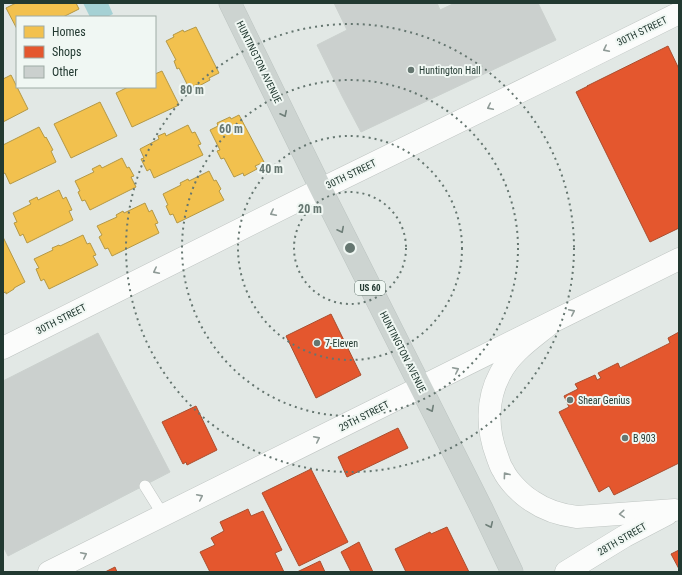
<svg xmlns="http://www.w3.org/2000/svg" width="682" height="575" font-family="'Roboto Condensed',sans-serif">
  <rect width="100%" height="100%" fill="#e2e8e5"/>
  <path fill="#a5d1d4" d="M83,3H108L113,14L107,17H90Z"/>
  <g fill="#f2c14e" stroke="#b49845">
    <path d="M16,3H76L79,9L63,17H17V29L6,8Z"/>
    <path d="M196,27L219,73L209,78L210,80L199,86L198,84L189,88L179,68L177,69L174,61L176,60L166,41L174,37L173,35L183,30L184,32Z"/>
    <path d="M162,71L179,105L132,127L116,93L128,87H155V74Z"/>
    <path d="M11,75L28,109L3,122V79Z"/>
    <path d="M100,102L117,136L71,158L54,124Z"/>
    <path d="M239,115L264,162L255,166L257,169L244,176L243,173L234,177L224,158L221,159L217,151L220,150L210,130L218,126L217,123L230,117L231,119Z"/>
    <path d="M188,125L192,133L195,132L201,144L198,145L203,155L154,178L150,169L147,171L141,159L144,158L140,149L159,139L158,136L165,133L166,136Z"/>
    <path d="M39,127L45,138L46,137L53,150L51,151L56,162L10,184L5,173L3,174V145Z"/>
    <path d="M122,158L127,168L129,167L134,176L131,177L136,187L90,210L85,200L82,201L78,192L80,191L75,181L94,172L92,169L100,165L102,168Z"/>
    <path d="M209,171L214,181L216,180L221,189L219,191L224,200L177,223L173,214L170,215L166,206L168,205L163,194L181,185L180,183L188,179L189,181Z"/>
    <path d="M59,190L63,199L66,197L72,210L69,211L73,220L27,243L23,234L20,236L14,223L17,222L13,213L31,204L29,201L37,197L38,200Z"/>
    <path d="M145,203L149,212L152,210L158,223L155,224L159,233L112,256L108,248L105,249L99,237L102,235L97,226L117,217L116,215L123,211L124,213Z"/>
    <path d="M83,235L87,244L90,243L96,255L93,256L98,265L49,289L44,279L41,281L36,269L39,268L34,259L53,250L52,248L59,245L60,246Z"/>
    <path d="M3,237L25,282L14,288V289L6,294V292L3,293Z"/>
  </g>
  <g fill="#e4572e" stroke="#aa4e2f">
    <path d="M668,46L679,69V228L650,242L576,92L588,86H587Z"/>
    <path d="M331,314L361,375L316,398L286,336Z"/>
    <path d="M679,332V463L614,495L609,486L599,492L559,412L569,407L564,396L578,389L575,384L595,375L597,380L601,378L598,373L618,363L620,368L670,343L668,338Z"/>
    <path d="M196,406L217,450L187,465L186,462L183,464L162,422Z"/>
    <path d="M398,428L408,448L347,477L338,457Z"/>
    <path d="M311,469L348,542L299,566L262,493Z"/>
    <path d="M248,509L251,516L263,511L282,550L275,553L284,572H210L200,552L215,545L211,538L224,531L220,522Z"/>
    <path d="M447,527L469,572H406L395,549L430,532L431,534Z"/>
    <path d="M359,542L373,572H351L341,552Z"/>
    <path d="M679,550V569L671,554Z"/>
    <path d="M320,561L325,572H297Z"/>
    <path d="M115,567L117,572H105Z"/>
  </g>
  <g fill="#cbd0ce" stroke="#cbd1ce">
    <path d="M334,3H437L440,10L455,3H538L556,40L361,132L342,96L317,45L347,30Z"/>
    <path d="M98,333L170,472L8,556L3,546V381Z"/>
  </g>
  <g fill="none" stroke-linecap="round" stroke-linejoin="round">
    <defs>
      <path id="service" d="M145,486L163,515"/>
      <g id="minor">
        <path d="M3,348L321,189L564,70L679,13"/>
        <path d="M49,572L421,387"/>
      </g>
      <g id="secondary">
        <path d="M551,323C533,338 511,352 500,374C486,400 487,430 497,456C499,461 500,466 503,470C508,481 522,495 532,501C545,510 561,515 577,517L675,510"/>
        <path d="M421,387L679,259"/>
        <path d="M566,572L625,536L667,514"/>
      </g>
      <path id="primary" d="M230,3L321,189L482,509L512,572"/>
    </defs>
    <use href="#service" stroke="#bfc4c2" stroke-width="12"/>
    <use href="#minor" stroke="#bfc4c2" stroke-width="23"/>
    <use href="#secondary" stroke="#bfc5c2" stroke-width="23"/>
    <use href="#primary" stroke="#bcc4c1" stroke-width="23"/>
    <use href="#service" stroke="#fbfcfb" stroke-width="11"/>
    <use href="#minor" stroke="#fbfcfb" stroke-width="22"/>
    <use href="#secondary" stroke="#fbfcfb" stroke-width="22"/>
    <use href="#primary" stroke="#cdd4d1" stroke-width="22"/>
  </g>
  <defs><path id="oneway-chevron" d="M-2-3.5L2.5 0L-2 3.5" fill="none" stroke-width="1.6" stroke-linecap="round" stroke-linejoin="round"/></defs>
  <g stroke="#8e9a96">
    <use href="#oneway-chevron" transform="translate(606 49) rotate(153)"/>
    <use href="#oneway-chevron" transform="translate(490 107) rotate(154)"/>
    <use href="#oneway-chevron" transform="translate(273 213) rotate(153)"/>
    <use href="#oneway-chevron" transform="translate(156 271) rotate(153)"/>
    <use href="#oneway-chevron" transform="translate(572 312) rotate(-26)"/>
    <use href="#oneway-chevron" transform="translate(456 370) rotate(-26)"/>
    <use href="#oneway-chevron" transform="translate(317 439) rotate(-26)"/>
    <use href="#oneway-chevron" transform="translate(506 475) rotate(-126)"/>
    <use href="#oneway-chevron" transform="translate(200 497) rotate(-26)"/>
    <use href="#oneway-chevron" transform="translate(622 514) rotate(176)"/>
    <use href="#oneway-chevron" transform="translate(84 555) rotate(-26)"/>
  </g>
  <g stroke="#6f7f79">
    <use href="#oneway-chevron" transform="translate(284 114) rotate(64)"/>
    <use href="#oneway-chevron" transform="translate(341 230) rotate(63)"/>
    <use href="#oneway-chevron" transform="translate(431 409) rotate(63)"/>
    <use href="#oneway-chevron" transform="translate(490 525) rotate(65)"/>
  </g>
  <g fill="none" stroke="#657670" stroke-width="2" stroke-dasharray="2 4">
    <circle cx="350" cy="248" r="56"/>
    <circle cx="350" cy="248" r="112"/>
    <circle cx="350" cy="248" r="168"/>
    <circle cx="350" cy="248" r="224"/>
  </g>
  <g fill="#657670" stroke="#f0f7f3" stroke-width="1.5">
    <circle cx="411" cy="70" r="4"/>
    <circle cx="317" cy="343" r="4"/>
    <circle cx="570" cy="400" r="4"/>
    <circle cx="625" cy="438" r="4"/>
  </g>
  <g text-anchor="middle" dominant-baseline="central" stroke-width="4" stroke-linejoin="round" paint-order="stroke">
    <rect fill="#f0f7f3" stroke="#60726b" stroke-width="1" x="355" y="281" width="30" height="14" rx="3"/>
    <g font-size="9" font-weight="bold" fill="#223931">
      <text x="370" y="288">US 60</text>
    </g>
    <g font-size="10" fill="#223931" stroke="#f0f7f3">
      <text transform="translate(642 31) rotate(-26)">30TH STREET</text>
      <text transform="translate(259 62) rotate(64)">HUNTINGTON AVENUE</text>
      <text transform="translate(351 174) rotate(-26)">30TH STREET</text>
      <text transform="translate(61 319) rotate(-27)">30TH STREET</text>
      <text transform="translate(403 352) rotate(63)">HUNTINGTON AVENUE</text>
      <text transform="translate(364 416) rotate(-27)">29TH STREET</text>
      <text transform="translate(622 539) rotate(-30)">28TH STREET</text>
    </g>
    <g font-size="10" fill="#223931" stroke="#f0f7f3" text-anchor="start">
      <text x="419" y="70">Huntington Hall</text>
      <text x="325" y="343">7-Eleven</text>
      <text x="578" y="400">Shear Genius</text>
      <text x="633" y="438">B 903</text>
    </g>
  </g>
  <circle cx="350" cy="248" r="6" fill="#657670" stroke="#f0f7f3" stroke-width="2"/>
  <g font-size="12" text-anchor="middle" font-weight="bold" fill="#657670" stroke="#f0f7f3" stroke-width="4" stroke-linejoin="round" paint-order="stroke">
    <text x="192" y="94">80 m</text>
    <text x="231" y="133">60 m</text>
    <text x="271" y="173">40 m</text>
    <text x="310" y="213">20 m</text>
  </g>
  <rect width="682" height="575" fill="none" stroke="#223931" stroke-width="8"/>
  <rect x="16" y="16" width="140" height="72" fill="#f0f7f3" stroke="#9eaba5"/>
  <rect x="24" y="26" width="20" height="12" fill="#f2c14e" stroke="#9eaba5"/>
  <text x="52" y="36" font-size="12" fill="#223931">Homes</text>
  <rect x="24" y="46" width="20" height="12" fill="#e4572e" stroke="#9eaba5"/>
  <text x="52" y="56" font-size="12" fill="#223931">Shops</text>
  <rect x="24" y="66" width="20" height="12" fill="#cbd0ce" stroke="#9eaba5"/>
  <text x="52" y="76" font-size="12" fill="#223931">Other</text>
</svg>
